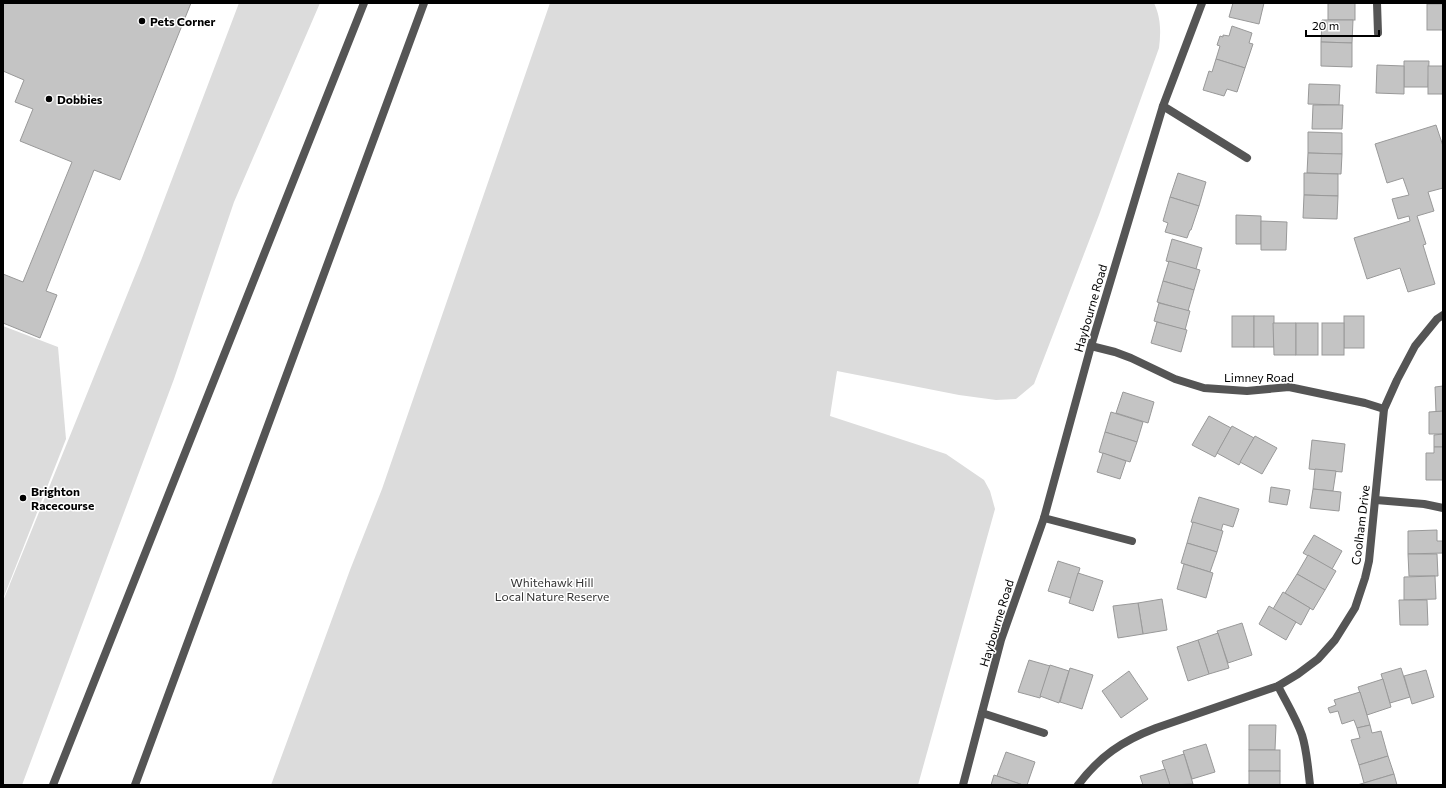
<svg xmlns="http://www.w3.org/2000/svg" width="1446" height="788" font-family="Commissioner,sans-serif">
  <rect width="100%" height="100%" fill="#fff"/>
  <g fill="#dcdcdc">
    <path d="M239,3H320L234,202L174,379L22,785H3V601L142,258Z"/>
    <path d="M550,3H1154C1161,18 1161,32 1159,48L1099,215L1034,384L1016,399L996,400L959,395L837,371L830,416L946,454L984,480L990,491L995,509L918,785H271L350,570L382,489Z"/>
    <path d="M3,326L58,347L66,439L3,599Z"/>
  </g>
  <g fill="#c4c4c4" stroke="#999">
    <path d="M3,3H191L120,180L94,170L46,291L57,295L40,338L3,323V274L23,282L72,162L20,141L33,109L15,102L24,80L3,71Z"/>
    <path d="M1233,3H1264L1259,24L1229,17Z"/>
    <rect x="1328" y="3" width="27" height="17"/>
    <rect x="1427" y="4" width="16" height="26"/>
    <path d="M1322,20H1353L1352,43L1321,42Z"/>
    <path d="M1232,26L1252,33L1249,43L1253,44L1245,68L1216,59L1220,46L1217,45L1220,36L1223,37V35L1229,36Z"/>
    <path d="M1321,42L1352,43V67L1321,66Z"/>
    <path d="M1216,59L1245,68L1237,92L1227,89L1224,96L1203,90L1209,71L1212,72Z"/>
    <path d="M1404,61H1429L1428,87H1404Z"/>
    <path d="M1377,65L1404,66V94L1376,93Z"/>
    <rect x="1428" y="66" width="15" height="28"/>
    <path d="M1309,84L1340,85L1339,105L1308,104Z"/>
    <path d="M1313,105H1343L1342,129H1312Z"/>
    <path d="M1436,125L1443,146V188L1428,192L1434,211L1417,216L1426,244L1423,245L1435,284L1408,292L1400,268L1367,279L1354,238L1410,221L1409,216L1398,219L1392,199L1409,195L1403,178L1387,183L1375,144Z"/>
    <path d="M1308,132L1342,133V154L1308,153Z"/>
    <path d="M1308,153L1342,154L1341,174L1307,173Z"/>
    <path d="M1178,173L1206,182L1199,206L1170,197Z"/>
    <path d="M1304,173L1338,174V196L1304,195Z"/>
    <path d="M1304,195L1338,196L1337,219L1303,218Z"/>
    <path d="M1170,197L1199,206L1191,230H1190L1187,238L1165,232L1168,223L1163,221Z"/>
    <path d="M1236,215L1261,216V244H1236Z"/>
    <path d="M1261,221L1287,222L1286,250H1261Z"/>
    <path d="M1172,239L1202,248L1196,269L1166,261Z"/>
    <path d="M1169,261L1200,270L1194,290L1163,281Z"/>
    <path d="M1163,281L1194,290L1188,311L1157,302Z"/>
    <path d="M1159,303L1190,311L1185,330L1154,321Z"/>
    <rect x="1232" y="316" width="22" height="31"/>
    <rect x="1254" y="316" width="20" height="31"/>
    <rect x="1344" y="316" width="20" height="32"/>
    <path d="M1157,322L1187,330L1181,352L1151,343Z"/>
    <path d="M1273,323H1296V355H1274Z"/>
    <rect x="1296" y="323" width="22" height="32"/>
    <rect x="1322" y="323" width="22" height="32"/>
    <path d="M1443,386V411L1436,412L1435,387Z"/>
    <path d="M1123,392L1154,402L1148,423L1116,413Z"/>
    <path d="M1443,411V434H1429V412Z"/>
    <path d="M1111,412L1143,422L1137,442L1105,432Z"/>
    <path d="M1209,416L1231,428L1215,457L1192,445Z"/>
    <path d="M1232,426L1254,438L1239,465L1217,453Z"/>
    <path d="M1105,432L1137,442L1130,462L1099,452Z"/>
    <path d="M1443,434V447H1434V435Z"/>
    <path d="M1255,436L1277,448L1262,474L1240,462Z"/>
    <path d="M1312,440L1345,444L1342,472L1309,469Z"/>
    <path d="M1434,447H1443V480H1426V453H1434Z"/>
    <path d="M1103,453L1126,461L1120,479L1097,472Z"/>
    <path d="M1315,469L1336,471L1333,491L1313,489Z"/>
    <path d="M1271,487L1290,490L1287,505L1269,502Z"/>
    <path d="M1313,489L1341,492L1339,511L1310,508Z"/>
    <path d="M1199,497L1239,509L1233,527L1223,524L1221,531L1191,522Z"/>
    <path d="M1193,522L1223,531L1217,552L1187,543Z"/>
    <path d="M1437,530V541H1443V553L1408,554V531Z"/>
    <path d="M1314,535L1342,551L1332,569L1303,553Z"/>
    <path d="M1187,543L1217,552L1210,572L1181,563Z"/>
    <path d="M1408,554H1437L1438,576H1409Z"/>
    <path d="M1308,555L1336,571L1325,590L1297,574Z"/>
    <path d="M1058,561L1080,568L1071,598L1048,591Z"/>
    <path d="M1184,564L1213,573L1206,598L1177,589Z"/>
    <path d="M1078,573L1103,581L1093,611L1069,603Z"/>
    <path d="M1297,574L1325,590L1313,610L1285,593Z"/>
    <path d="M1435,576L1436,599L1404,600V577Z"/>
    <path d="M1283,592L1310,608L1301,625L1273,609Z"/>
    <path d="M1162,599L1167,630L1143,634L1138,603Z"/>
    <path d="M1399,600H1427L1428,625H1400Z"/>
    <path d="M1138,603L1143,634L1118,638L1113,606Z"/>
    <path d="M1269,606L1296,622L1286,640L1259,624Z"/>
    <path d="M1242,623L1252,655L1228,663L1217,631Z"/>
    <path d="M1218,633L1229,668L1209,674L1198,640Z"/>
    <path d="M1198,640L1209,674L1188,681L1177,647Z"/>
    <path d="M1029,660L1050,666L1040,698L1018,692Z"/>
    <path d="M1050,665L1069,671L1059,703L1040,696Z"/>
    <path d="M1070,668L1093,675L1082,709L1060,702Z"/>
    <path d="M1401,668L1410,697L1390,703L1381,674Z"/>
    <path d="M1426,670L1434,697L1412,704L1404,676Z"/>
    <path d="M1129,671L1148,699L1121,718L1102,691Z"/>
    <path d="M1383,679L1391,707L1367,715L1358,687Z"/>
    <path d="M1360,692L1370,725L1357,728L1354,720L1342,724L1338,711L1330,713L1328,708L1336,705L1334,700Z"/>
    <path d="M1249,725H1276L1275,750H1249Z"/>
    <path d="M1370,725L1372,733L1381,731L1388,756L1359,765L1351,740L1360,738L1357,728Z"/>
    <path d="M1206,744L1215,772L1192,779L1183,751Z"/>
    <rect x="1249" y="750" width="31" height="21"/>
    <path d="M1006,752L1035,762L1027,785H1023L997,776Z"/>
    <path d="M1184,754L1193,784L1170,785L1162,761Z"/>
    <path d="M1388,756L1394,774L1364,783L1359,765Z"/>
    <path d="M1165,769L1170,785H1143L1140,776Z"/>
    <rect x="1249" y="771" width="31" height="14"/>
    <path d="M1394,774L1397,785H1357L1364,783Z"/>
    <path d="M994,775L997,776L1023,785H991Z"/>
  </g>
  <g fill="none" stroke-linecap="round" stroke-linejoin="round">
    <g stroke="#555" stroke-width="8">
      <path d="M53,785L364,3"/>
      <path d="M135,785L424,3"/>
    </g>
    <g stroke="#555" stroke-width="8">
      <path d="M1377,3L1378,33"/>
      <path d="M1163,106L1247,158"/>
      <path d="M1091,346L1115,352L1131,358L1175,379L1204,388L1247,391L1289,387L1365,403L1384,409"/>
      <path d="M1376,500L1424,504L1443,508"/>
      <path d="M1044,518L1132,541"/>
      <path d="M1278,686C1286,702 1296,718 1302,735C1307,751 1308,768 1310,785"/>
      <path d="M982,713L1044,733"/>
      <path d="M963,785L1001,640L1044,518L1091,346L1163,106L1202,3"/>
      <path d="M1078,785C1100,756 1122,741 1156,728L1278,686L1298,674L1318,659L1335,640L1355,608L1365,578L1369,561L1384,409L1397,380L1415,346L1437,319L1443,315"/>
    </g>
  </g>
  <g fill="#000" stroke="#fff" stroke-width="1.5">
    <circle cx="142" cy="21" r="4"/>
    <circle cx="49" cy="99" r="4"/>
    <circle cx="23" cy="498" r="4"/>
  </g>
  <g text-anchor="middle" dominant-baseline="central" stroke-width="3" stroke-linejoin="round" paint-order="stroke">
    <g font-size="12" font-weight="bold" fill="#000" stroke="#fff" text-anchor="start">
      <text x="150" y="21">Pets Corner</text>
      <text x="57" y="99">Dobbies</text>
      <text x="31" y="491">Brighton<tspan x="31" dy="14">Racecourse</tspan></text>
    </g>
    <g font-size="12" fill="#000" stroke="#fff">
      <text transform="translate(1090 308) rotate(-74)">Haybourne Road</text>
      <text x="1259" y="377">Limney Road</text>
      <text transform="translate(1360 525) rotate(-83)">Coolham Drive</text>
      <text transform="translate(996 623) rotate(-73)">Haybourne Road</text>
    </g>
    <g font-size="12" fill="#333" stroke="#fff">
      <text x="552" y="582">Whitehawk Hill<tspan x="552" dy="14">Local Nature Reserve</tspan></text>
    </g>
  </g>
  <rect width="1446" height="788" fill="none" stroke="#000000" stroke-width="8"/>
  <path d="M1306 30v6h73v-6" fill="none" stroke="#000000" stroke-width="2"/>
  <text x="1312" y="30" font-size="12" fill="#000000" stroke="#ffffff" stroke-width="3" paint-order="stroke">20 m</text>
</svg>
